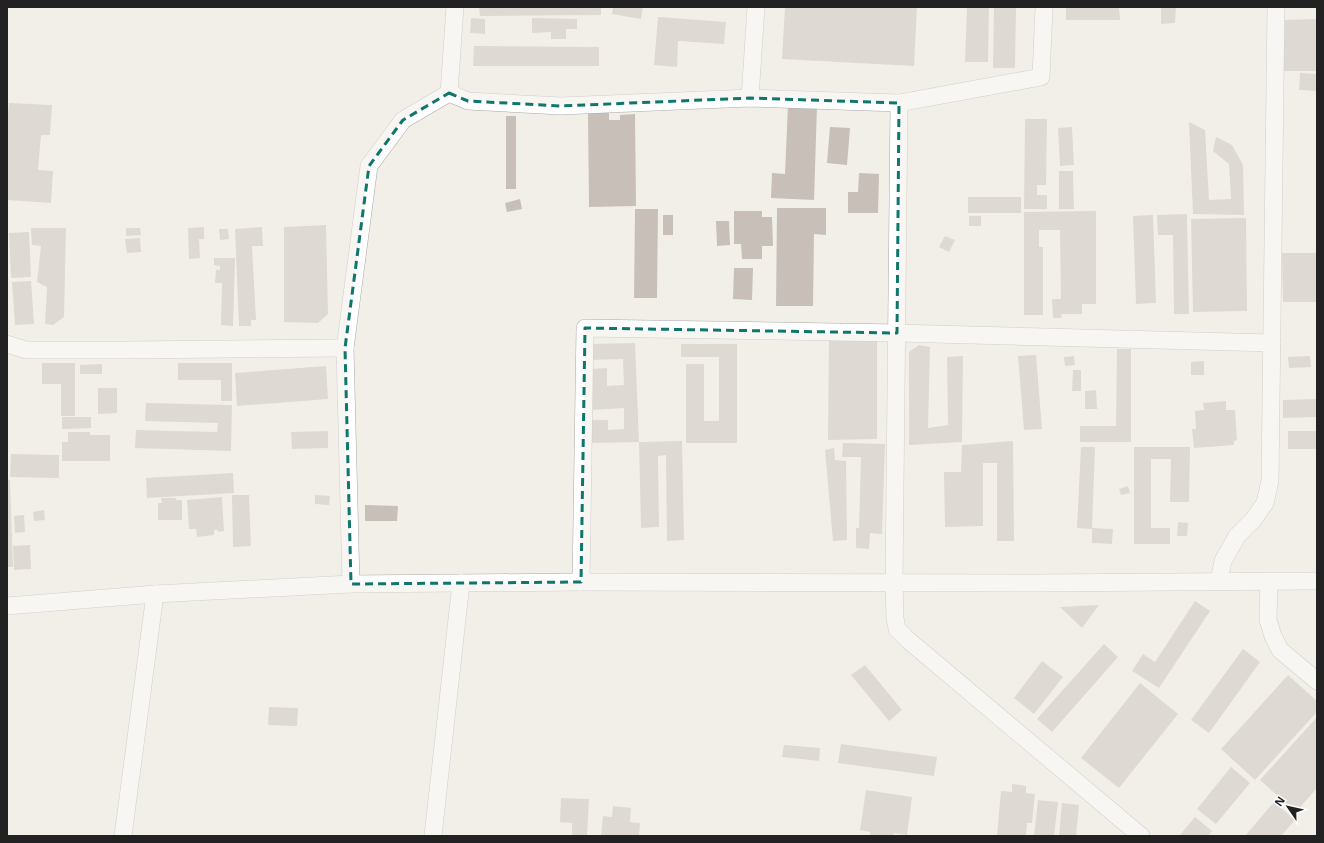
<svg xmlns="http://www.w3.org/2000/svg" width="1324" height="843" font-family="'Open Sans',sans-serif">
  <rect width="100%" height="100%" fill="#f2efe9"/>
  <g fill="#c7bfb8">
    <path d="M479,7H601V15L480,16Z"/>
    <path d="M613,7H643L641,19L612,14Z"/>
    <path d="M785,7H917L914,66L782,59Z"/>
    <path d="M967,7H989L988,62H965Z"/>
    <path d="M994,7H1016L1015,68H993Z"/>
    <path d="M1066,7H1119L1120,20H1066Z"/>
    <path d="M1161,7H1176L1175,23L1161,24Z"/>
    <path d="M658,17L726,22L724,44L678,41L677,67L654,65Z"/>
    <path d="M471,18L485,19V34L470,33Z"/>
    <path d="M532,18L577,19V29H566V39H551V32L532,33Z"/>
    <path d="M1317,19V71H1283V20Z"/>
    <path d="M474,46L599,47V66H473Z"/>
    <path d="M1300,73L1317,74V91L1299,90Z"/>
    <path d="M9,103L52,105L50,135H41L38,170L53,171L51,203L7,200V124Z"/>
    <path d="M788,105L817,106L814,200L771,198L772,173L785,174Z"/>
    <path d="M588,113H609V120H620V115L635,114L636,206L589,207Z"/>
    <rect x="506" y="116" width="10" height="73"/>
    <path d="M1025,119H1047L1046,185H1037V195H1047V209H1024Z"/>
    <path d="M1189,122L1205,130L1209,200L1231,199L1229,164L1213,151L1216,137L1232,145L1243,165L1244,215L1193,214Z"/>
    <path d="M830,127L850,128L847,165L827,163Z"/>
    <path d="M1072,127L1074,165L1060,166L1058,128Z"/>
    <path d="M1059,171H1073L1074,209H1059Z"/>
    <path d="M859,173L879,174L878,213H848V192H858Z"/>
    <rect x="968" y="197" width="53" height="16"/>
    <path d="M520,199L522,209L507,212L505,203Z"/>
    <path d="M777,208H826V235L814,234L813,306H776Z"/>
    <path d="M635,209H658L657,298H634Z"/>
    <path d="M734,211H762V217H772L773,246H762V259H742L741,244H734Z"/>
    <path d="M1096,211V304H1082V314H1062L1061,318H1053L1052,299H1061L1060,230H1039V247H1043V315H1024V212Z"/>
    <path d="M1187,214L1189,314H1174L1173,235H1158L1157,215Z"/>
    <rect x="663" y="215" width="10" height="20"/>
    <path d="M1153,215L1156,303L1136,304L1133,216Z"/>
    <rect x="969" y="216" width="12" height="10"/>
    <path d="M1246,218L1247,311L1193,312L1191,219Z"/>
    <path d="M716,221H729L730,245L717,246Z"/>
    <path d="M326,225L328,314L318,323L284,322V227Z"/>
    <path d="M204,227V239H199L200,258L189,259L188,228Z"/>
    <path d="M262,227L263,246H252L256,320H251V326H239L235,229Z"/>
    <path d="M31,228H66L64,317L53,325L45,324L47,287L37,282L41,246L32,245Z"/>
    <path d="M126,228H140L141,235L126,236Z"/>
    <path d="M219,229H228L229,239L220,240Z"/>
    <path d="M29,232L31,277L11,278L9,233Z"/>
    <path d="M945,236L955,240L949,252L939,247Z"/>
    <path d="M140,238L141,252L127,253L125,239Z"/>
    <path d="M1282,253H1317V302H1283Z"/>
    <path d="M214,258H235L233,326L221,325L222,283H215L216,270H220V266L214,265Z"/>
    <path d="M734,268H753L752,300L733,299Z"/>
    <path d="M31,281L34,324L15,325L12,282Z"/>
    <path d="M829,337H877V439L828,440Z"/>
    <path d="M635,343L639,442L592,443L591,420H608V430L624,429V408L593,410L591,369L607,368V386L624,385L623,359L592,360V344Z"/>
    <path d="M681,344H737V443H686V364H704V421H719V357H681Z"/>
    <path d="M919,345L930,347L928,428L948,425L947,357L963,356L962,442L909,445V352Z"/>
    <path d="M1117,349H1131V442H1080V426H1116Z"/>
    <path d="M1036,355L1042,429L1024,430L1018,356Z"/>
    <path d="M1074,356L1075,365L1065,366L1064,357Z"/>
    <path d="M1310,356L1311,367L1289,368L1288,357Z"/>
    <path d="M1204,361V375H1191V362Z"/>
    <path d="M42,363H75V416H61V384H42Z"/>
    <path d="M178,363H232V401H221V380H178Z"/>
    <path d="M102,364V374H80V365Z"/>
    <path d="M326,366L328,399L237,406L235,373Z"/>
    <path d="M1073,370H1081V391H1072Z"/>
    <path d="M98,388H117V413L98,414Z"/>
    <path d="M1096,390L1097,409H1085V391Z"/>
    <path d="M1317,399V417L1283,418V400Z"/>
    <path d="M1226,401V410H1235L1237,440L1234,441V445L1194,448L1192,429H1196L1195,411L1204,410L1203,403Z"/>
    <path d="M146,403L232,405L231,451L135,448L136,430L217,432L218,423L145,421Z"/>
    <path d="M62,417H91V428L62,429Z"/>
    <path d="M328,431V448L292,449L291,432Z"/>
    <rect x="1288" y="431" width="29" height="18"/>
    <path d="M68,432H90V435H110V461H62V442H68Z"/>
    <path d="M682,441L684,540L667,541L666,455L658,456L659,527L641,528L639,442Z"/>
    <path d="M1013,441L1014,541H997V463H983V526L945,527L944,472H961L962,445Z"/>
    <path d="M843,443L885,444L882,534L870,533L869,549L856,548V528H859L861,457H842Z"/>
    <path d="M1081,447H1095L1092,529L1077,528Z"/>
    <path d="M1134,447H1190L1189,502H1170L1171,459H1151V528H1170V544H1134Z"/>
    <path d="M834,448L835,460L846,461L847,540L833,541L825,450Z"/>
    <path d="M11,454L59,455V478L10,477Z"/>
    <path d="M233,473L234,493L147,498L146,478Z"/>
    <path d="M7,480H10L13,567H7Z"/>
    <path d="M1128,486L1130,493L1121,495L1119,489Z"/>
    <path d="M232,495H249L251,546L233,547Z"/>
    <path d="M315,495L330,496L329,505L315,504Z"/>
    <path d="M222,497L224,531L218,532V530H214V535L197,537L196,529H189L187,500Z"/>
    <path d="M161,498H176V500H182V520H158V503H162Z"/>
    <path d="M365,505L398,506L397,521H365Z"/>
    <path d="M44,510L45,520L34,521L33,512Z"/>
    <path d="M24,515L25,532L15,533L14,516Z"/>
    <path d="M1178,522L1188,523L1187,536H1177Z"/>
    <path d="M1092,528L1113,529L1112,544L1092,543Z"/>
    <path d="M30,545L31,569L14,570L13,546Z"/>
    <path d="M1195,601L1210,611L1159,688L1132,671L1143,654L1155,662Z"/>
    <path d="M1099,605L1082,628L1060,607Z"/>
    <path d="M1104,644L1118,657L1052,732L1037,719Z"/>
    <path d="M1243,649L1260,662L1209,733L1191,720Z"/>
    <path d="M1042,661L1063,677L1034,714L1014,698Z"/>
    <path d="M865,665L902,710L889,721L851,675Z"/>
    <path d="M1288,675L1317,701V712L1255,780L1221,749Z"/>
    <path d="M1140,683L1178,714L1119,788L1081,758Z"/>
    <path d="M269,707L298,708L297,726L268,725Z"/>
    <path d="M1317,717V788L1296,812L1260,780Z"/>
    <path d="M841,744L937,757L934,776L838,763Z"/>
    <path d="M784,745L820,748L819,761L782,757Z"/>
    <path d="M1231,767L1250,783L1216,824L1197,809Z"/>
    <path d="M1012,784L1026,786V793L1035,794L1032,823H1027L1026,836H997L1001,791L1012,792Z"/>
    <path d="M866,790L912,797L907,835L894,833L893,836H870V832L860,830Z"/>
    <path d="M561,798L589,799L587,836H572V823L560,822Z"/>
    <path d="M1038,800L1058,802L1054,836H1034Z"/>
    <path d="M1274,802L1295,820L1281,836H1245Z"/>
    <path d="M1062,803L1079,805L1076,836H1059Z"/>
    <path d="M613,806L631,808L630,822L640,823L639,836H601L603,816L612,817Z"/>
    <path d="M1195,817L1212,831L1208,836H1179Z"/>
  </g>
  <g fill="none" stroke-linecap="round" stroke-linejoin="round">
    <defs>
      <g id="minor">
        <path d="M449,93L468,101L561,106L750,98L899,103L1041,77L1044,7"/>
        <path d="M449,93L455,7"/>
        <path d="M750,98L756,7"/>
        <path d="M899,103L894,582L895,618L897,629L908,640L1141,836"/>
        <path d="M7,344L26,350H126L345,348"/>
        <path d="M1219,581L1223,561L1237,536L1253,520L1265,503L1270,481L1276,7"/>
        <path d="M1269,581L1268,620L1273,636L1280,650L1317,681"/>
        <path d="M581,582L585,328L897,333L1272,343"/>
        <path d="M351,584L345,348L369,166L403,120L449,93"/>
        <path d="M7,606L155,594L351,584L581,582L1038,583L1317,581"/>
        <path d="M123,836L155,594"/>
        <path d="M433,836L461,583"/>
      </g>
    </defs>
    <use href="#minor" stroke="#a9a9a9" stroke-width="18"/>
    <use href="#minor" stroke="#fff" stroke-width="17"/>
  </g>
  <path d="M0 0H1324V843H0ZM449,93L468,101L561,106L750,98L899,103L897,333L585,328L581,582L351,584L345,348L369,166L403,120Z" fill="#f2efe9" fill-opacity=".55" fill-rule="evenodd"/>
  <path fill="none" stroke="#0f766e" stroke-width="3" stroke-dasharray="8 5" stroke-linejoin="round" d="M449,93L468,101L561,106L750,98L899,103L897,333L585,328L581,582L351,584L345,348L369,166L403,120Z"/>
  <rect width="1324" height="843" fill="none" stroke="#222222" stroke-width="16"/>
  <g transform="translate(1288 807) rotate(304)" stroke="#ffffff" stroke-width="3" paint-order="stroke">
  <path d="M0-3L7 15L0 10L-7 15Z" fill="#222222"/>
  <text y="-6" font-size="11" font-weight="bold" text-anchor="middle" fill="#222222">N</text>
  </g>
</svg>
